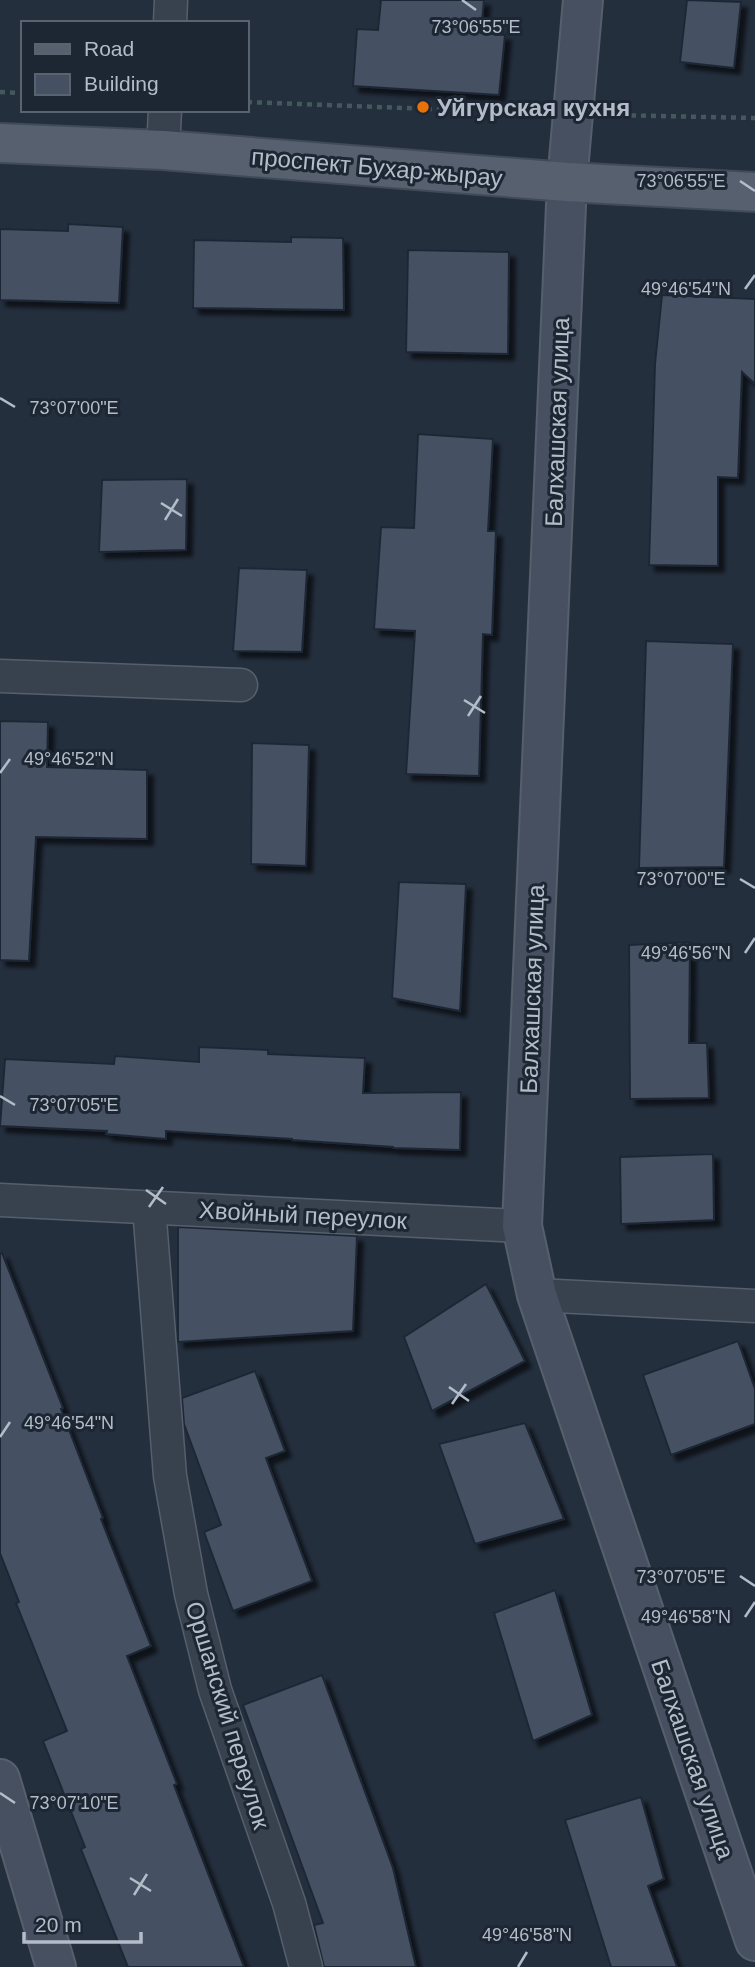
<svg xmlns="http://www.w3.org/2000/svg" width="755" height="1967" font-family="Helvetica,sans-serif">
  <defs>
    <filter id="shadow"><feDropShadow dx="6" dy="6" stdDeviation="2" flood-color="#0009"/></filter>
  </defs>
  <rect width="100%" height="100%" fill="#242f3e"/>
  <g fill="#455162" stroke="#1f2835" stroke-width="2" filter="url(#shadow)">
    <path d="M381,0H484L481,33L505,35L499,95L353,86L357,29L378,30Z"/>
    <path d="M687,0L741,2L734,68L680,62Z"/>
    <path d="M68,224L123,227L119,303L0,300V229L68,231Z"/>
    <path d="M291,237L343,238L344,310L193,308L194,240L291,242Z"/>
    <path d="M408,250L509,252L508,354L406,352Z"/>
    <path d="M662,295L755,299V384L742,372L738,478L718,477V566L649,565L655,364Z"/>
    <path d="M418,434L493,439L488,531H496L492,635L483,634L479,776L406,774L415,631L374,629L381,527L414,528Z"/>
    <path d="M187,479L186,550L99,552L102,480Z"/>
    <path d="M239,568L307,570L302,652L233,651Z"/>
    <path d="M646,641L733,644L724,867L639,868Z"/>
    <path d="M0,721L48,722L47,767L147,770V839L36,837L29,961L0,960Z"/>
    <path d="M252,743L309,745L306,866L251,864Z"/>
    <path d="M399,882L466,884L460,1011L392,998Z"/>
    <path d="M690,942L689,1043H707L709,1098L630,1099L629,945Z"/>
    <path d="M199,1047L268,1050V1054L365,1058L363,1093L461,1092L460,1150L393,1148V1147L292,1140V1139L166,1131V1139L106,1134L107,1131L0,1126L5,1059L114,1064L115,1056L199,1062Z"/>
    <path d="M713,1154L714,1220L621,1224L620,1157Z"/>
    <path d="M178,1227L357,1236L353,1331L178,1342Z"/>
    <path d="M2,1253L63,1408L61,1409L103,1518L101,1519L151,1646L127,1656L177,1784L174,1785L244,1967H128L81,1849L85,1847L43,1741L67,1731L16,1603L19,1602L0,1553V1254Z"/>
    <path d="M486,1284L525,1361L432,1411L404,1337Z"/>
    <path d="M738,1341L755,1389V1424L671,1455L643,1375Z"/>
    <path d="M255,1371L285,1451L266,1458L312,1581L233,1611L204,1532L221,1525L184,1424L182,1398Z"/>
    <path d="M525,1423L564,1519L475,1544L439,1444Z"/>
    <path d="M555,1590L592,1715L533,1741L494,1613Z"/>
    <path d="M322,1675L393,1868L416,1967H324L314,1925L323,1923L243,1705Z"/>
    <path d="M641,1797L664,1879L648,1886L677,1967H611L565,1820Z"/>
  </g>
  <g fill="none" stroke-linecap="round" stroke-linejoin="round">
    <defs>
      <g id="street">
        <path d="M170,23L171,0"/>
        <path d="M163,150L165,110"/>
        <path d="M0,676L241,685"/>
        <path d="M0,1200L522,1226"/>
        <path d="M149,1207L170,1476L191,1594L215,1690L289,1903L306,1967"/>
        <path d="M537,1295L755,1306"/>
      </g>
      <g id="secondary">
        <path d="M583,0L567,182L522,1226L537,1295L755,1941"/>
        <path d="M0,1779L56,1967"/>
      </g>
      <path id="primary" d="M0,143L163,150L567,182L755,192"/>
    </defs>
    <use href="#street" stroke="#565f6c" stroke-width="35"/>
    <use href="#secondary" stroke="#565f6c" stroke-width="42"/>
    <use href="#primary" stroke="#414a57" stroke-width="42"/>
    <g stroke="#44595c" stroke-width="4.5" stroke-dasharray="5 5" stroke-linecap="butt">
      <path d="M0,92L23,93"/>
      <path d="M247,102L536,113"/>
      <path d="M611,115L755,118"/>
    </g>
    <use href="#street" stroke="#38414e" stroke-width="32"/>
    <use href="#secondary" stroke="#465061" stroke-width="38"/>
    <use href="#primary" stroke="#56606e" stroke-width="38"/>
  </g>
  <path fill="none" stroke="#b4bcc9" stroke-width="2.5" d="M462,0L476,10M740,181L755,191M745,289L755,275M0,398L15,407M161,503L182,516M165,520L178,499M464,700L485,713M468,716L481,696M0,773L10,759M740,879L755,888M745,953L755,938M0,1096L15,1105M146,1190L166,1204M149,1207L163,1187M449,1387L469,1401M452,1404L466,1384M0,1437L10,1422M740,1576L755,1586M745,1617L755,1602M0,1793L15,1803M130,1878L151,1891M134,1895L147,1874M518,1967L527,1952"/>
  <circle fill="#e8710a" stroke="#1d2633" stroke-width="2.5" cx="423" cy="107" r="7"/>
  <g text-anchor="middle" dominant-baseline="central" stroke-width="6" stroke-linejoin="round" paint-order="stroke">
    <g font-size="24" font-weight="bold" fill="#b4bcc9" stroke="#1d2633" text-anchor="start">
      <text x="437" y="107">Уйгурская кухня</text>
    </g>
    <g font-size="24" fill="#b4bcc9" stroke="#1d2633">
      <text transform="translate(377 167) rotate(5)">проспект Бухар-жырау</text>
      <text transform="translate(557 422) rotate(-88)">Балхашская улица</text>
      <text transform="translate(532 989) rotate(-88)">Балхашская улица</text>
      <text transform="translate(303 1215) rotate(3)">Хвойный переулок</text>
      <text transform="translate(228 1715) rotate(73)">Оршанский переулок</text>
      <text transform="translate(693 1759) rotate(71)">Балхашская улица</text>
    </g>
  </g>
  <g font-size="18" text-anchor="middle" fill="#b4bcc9" stroke="#1d2633" stroke-width="6" stroke-linejoin="round" paint-order="stroke">
    <text x="476" y="33">73°06'55"E</text>
    <text x="681" y="187">73°06'55"E</text>
    <text x="686" y="295">49°46'54"N</text>
    <text x="74" y="414">73°07'00"E</text>
    <text x="69" y="765">49°46'52"N</text>
    <text x="681" y="885">73°07'00"E</text>
    <text x="686" y="959">49°46'56"N</text>
    <text x="74" y="1111">73°07'05"E</text>
    <text x="69" y="1429">49°46'54"N</text>
    <text x="681" y="1583">73°07'05"E</text>
    <text x="686" y="1623">49°46'58"N</text>
    <text x="74" y="1809">73°07'10"E</text>
    <text x="527" y="1941">49°46'58"N</text>
  </g>
  <rect x="21" y="21" width="228" height="91" fill="#1d2633" stroke="#59626f" stroke-width="2"/>
  <rect x="35" y="44" width="35" height="10" fill="#56606e" stroke="#59626f" stroke-width="2"/>
  <text x="84" y="56" font-size="21" fill="#b4bcc9">Road</text>
  <rect x="35" y="74" width="35" height="21" fill="#455162" stroke="#59626f" stroke-width="2"/>
  <text x="84" y="91" font-size="21" fill="#b4bcc9">Building</text>
  <path d="M24 1932v10h117v-10" fill="none" stroke="#b4bcc9" stroke-width="3.5"/>
  <text x="35" y="1932" font-size="21" fill="#b4bcc9" stroke="#1d2633" stroke-width="5" paint-order="stroke">20 m</text>
</svg>
